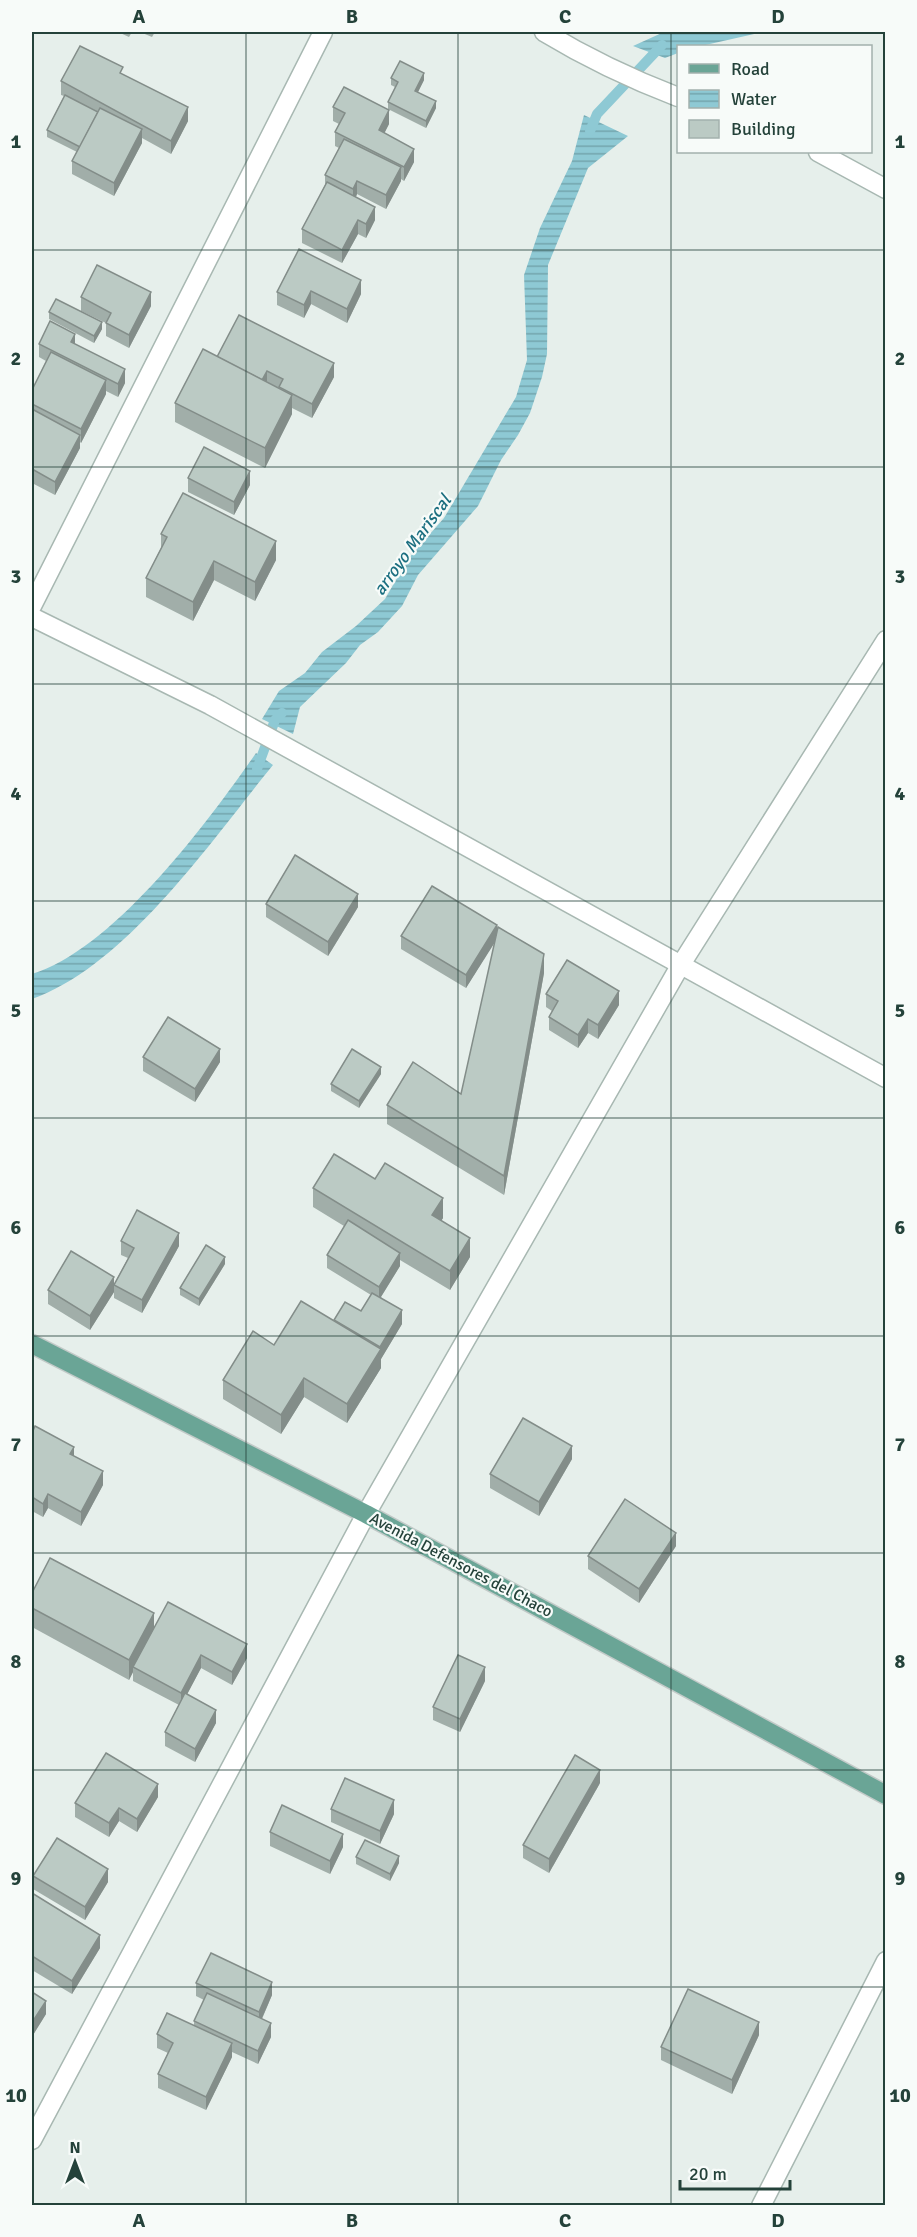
<svg xmlns="http://www.w3.org/2000/svg" width="917" height="2237" font-family="Signika,sans-serif">
  <defs>
    <pattern id="water-rules" width="6" height="5" patternUnits="userSpaceOnUse" patternTransform="scale(1.5)"><rect width="6" height="5" fill="#8ec9d4"/><path d="M0 2.5h6" fill="none" stroke="#74a5ad"/></pattern>
  </defs>
  <rect width="100%" height="100%" fill="#e6efeb"/>
  <g fill="url(#water-rules)">
    <path d="M664,32H763L701,46H678V53L665,58L633,46Z"/>
    <path d="M584,115L628,136L588,168L548,265L547,354L542,377L530,413L518,435L501,460L478,506L418,575L402,606L378,632L360,645L346,663L300,707L293,734L262,719L279,691L305,673L322,652L356,626L385,599L408,559L444,518L516,397L527,360L524,275L540,228L572,161Z"/>
    <path d="M256,753L273,765C211,841 126,966 32,999V974C114,949 208,822 256,753Z"/>
  </g>
  <g fill="none" stroke-linecap="round" stroke-linejoin="round">
    <g stroke="#8ec9d4" stroke-width="10">
      <path d="M590,131L597,114L662,45"/>
      <path d="M257,769L275,720L282,713"/>
    </g>
    <defs>
      <g id="minor">
        <path d="M544,32C587,58 631,79 678,97"/>
        <path d="M818,152L886,189"/>
        <path d="M32,606L323,32"/>
        <path d="M32,617L210,705L886,1078"/>
        <path d="M32,2140L366,1514L680,966L886,640"/>
        <path d="M761,2206L886,1961"/>
      </g>
      <path id="major" d="M32,1344L366,1514L886,1795"/>
    </defs>
    <use href="#minor" stroke="#a8b8b2" stroke-width="21"/>
    <use href="#major" stroke="#c2cac8" stroke-width="21"/>
    <use href="#minor" stroke="#fff" stroke-width="18"/>
    <use href="#major" stroke="#6aa596" stroke-width="18"/>
  </g>
  <g fill="#a1aea9">
    <path d="M118,32H132L129,37Z"/>
    <path d="M140,32H155L152,37Z"/>
    <path d="M123,74L188,121L171,154L142,138V143L114,196L72,174V161L77,152L47,137V130L64,96L61,95V81Z"/>
    <path d="M391,78L424,80L418,92L436,108L426,128L388,109V102L395,87L391,85Z"/>
    <path d="M333,107L389,124L384,133L414,162L404,181L401,179V181L386,209L357,194L356,197L375,220L366,238L358,234L342,263L302,243V229L325,185V175L339,148L335,146V132L339,124L333,121Z"/>
    <path d="M299,249L361,294L347,323L311,304L304,318L277,305V292Z"/>
    <path d="M81,297L151,306L129,348L106,336V323L81,311Z"/>
    <path d="M49,312L102,329L94,343L49,319Z"/>
    <path d="M39,344H75L125,383L118,397L106,391V394L81,443L80,442V448L55,495L32,483V390L46,361L39,357Z"/>
    <path d="M217,356L334,377L312,418L292,408V414L265,468L175,422V403Z"/>
    <path d="M188,478L250,485L234,515L188,492Z"/>
    <path d="M161,534L276,560L255,601L214,580L193,621L146,597V578L161,548Z"/>
    <path d="M266,904L358,907L328,956L266,917Z"/>
    <path d="M497,935L544,973L504,1195L387,1124V1105L461,1094L495,941L466,988L401,949V936Z"/>
    <path d="M546,994L619,1005L598,1039L588,1033L578,1048L549,1030V1017L552,1011L546,1007Z"/>
    <path d="M143,1057L220,1062L195,1102L143,1071Z"/>
    <path d="M381,1074L359,1108L331,1091V1084Z"/>
    <path d="M375,1179L443,1218L441,1221L470,1257L450,1290L400,1260V1266L381,1297L402,1324L381,1359V1368L347,1423L304,1397L281,1434L223,1399V1380L274,1345L334,1321V1320L361,1311L371,1295L327,1268V1255L344,1226L313,1207V1188Z"/>
    <path d="M121,1241L179,1246L142,1313L114,1298V1292L90,1330L48,1304V1290L114,1284L128,1258L121,1255Z"/>
    <path d="M225,1264L199,1306L180,1295V1288Z"/>
    <path d="M32,1433L74,1456L103,1485L81,1526L48,1508L43,1517L32,1511Z"/>
    <path d="M572,1459L539,1516L490,1488V1474Z"/>
    <path d="M676,1546L639,1603L588,1569V1556Z"/>
    <path d="M32,1593L154,1627L247,1658L232,1685L201,1668L187,1694L216,1723L195,1762L165,1746V1732L179,1705L133,1681V1672L129,1680L32,1627Z"/>
    <path d="M485,1681L460,1732L433,1720V1707Z"/>
    <path d="M600,1783L549,1873L523,1858V1845Z"/>
    <path d="M158,1797L137,1832L119,1821L109,1837L75,1817V1803Z"/>
    <path d="M331,1809L394,1814L380,1844L331,1822Z"/>
    <path d="M270,1832L343,1847L330,1874L270,1846Z"/>
    <path d="M356,1857L399,1863L390,1881L356,1864Z"/>
    <path d="M33,1876L108,1882L85,1920L33,1889Z"/>
    <path d="M32,1893L100,1948L72,1994L32,1970Z"/>
    <path d="M196,1983L272,1995L262,2019L271,2037L258,2064L232,2052V2057L206,2110L158,2088V2074L168,2053L157,2048V2034L194,2026V2021L204,2000L196,1996Z"/>
    <path d="M32,1992L46,2014L33,2035L32,2034Z"/>
    <path d="M759,2035L732,2094L661,2060V2047Z"/>
  </g>
  <g fill="#838d89">
    <path d="M424,73V80L415,98V91Z"/>
    <path d="M436,101V108L426,128V121Z"/>
    <path d="M188,107V121L171,154V141Z"/>
    <path d="M389,110V124L379,144V130Z"/>
    <path d="M142,129V143L114,196V183Z"/>
    <path d="M414,149V162L404,181V167Z"/>
    <path d="M401,167V181L386,209V195Z"/>
    <path d="M357,181V194L353,203V189Z"/>
    <path d="M375,207V220L366,238V224Z"/>
    <path d="M358,220V234L342,263V250Z"/>
    <path d="M361,280V294L347,323V309Z"/>
    <path d="M311,291V304L304,318V305Z"/>
    <path d="M151,292V306L129,348V335Z"/>
    <path d="M102,322V329L94,343V336Z"/>
    <path d="M75,334V348L71,342Z"/>
    <path d="M334,363V377L312,418V404Z"/>
    <path d="M125,369V383L118,397V384Z"/>
    <path d="M267,371V385L262,380Z"/>
    <path d="M106,380V394L81,443V429Z"/>
    <path d="M292,395V414L265,468V448Z"/>
    <path d="M80,435V448L55,495V482Z"/>
    <path d="M250,471V485L234,515V502Z"/>
    <path d="M276,541V560L255,601V582Z"/>
    <path d="M214,561V580L193,621V602Z"/>
    <path d="M358,894V907L328,956V942Z"/>
    <path d="M497,925V939L466,988V975Z"/>
    <path d="M544,954V973L504,1195V1176Z"/>
    <path d="M619,991V1005L598,1039V1025Z"/>
    <path d="M588,1019V1033L578,1048V1035Z"/>
    <path d="M220,1049V1062L195,1102V1089Z"/>
    <path d="M381,1067V1074L359,1108V1101Z"/>
    <path d="M443,1198V1218L432,1235V1215Z"/>
    <path d="M179,1233V1246L142,1313V1300Z"/>
    <path d="M470,1238V1257L450,1290V1271Z"/>
    <path d="M400,1253V1266L379,1300V1287Z"/>
    <path d="M225,1257V1264L199,1306V1299Z"/>
    <path d="M114,1277V1292L90,1330V1316Z"/>
    <path d="M402,1310V1324L381,1359V1368L347,1423V1404L380,1351V1347Z"/>
    <path d="M304,1378V1397L281,1434V1415Z"/>
    <path d="M572,1446V1459L539,1516V1502Z"/>
    <path d="M74,1447V1460L70,1454Z"/>
    <path d="M103,1471V1485L81,1526V1512Z"/>
    <path d="M48,1494V1508L43,1517V1504Z"/>
    <path d="M676,1533V1546L639,1603V1589Z"/>
    <path d="M154,1613V1632L133,1667V1672L129,1680V1660Z"/>
    <path d="M247,1644V1658L232,1685V1672Z"/>
    <path d="M201,1655V1668L181,1706V1693Z"/>
    <path d="M485,1667V1681L460,1732V1719Z"/>
    <path d="M216,1710V1723L195,1762V1749Z"/>
    <path d="M600,1770V1783L549,1873V1859Z"/>
    <path d="M158,1784V1797L137,1832V1819Z"/>
    <path d="M394,1800V1814L380,1844V1831Z"/>
    <path d="M119,1808V1821L109,1837V1823Z"/>
    <path d="M343,1834V1847L330,1874V1861Z"/>
    <path d="M399,1856V1863L390,1881V1874Z"/>
    <path d="M108,1869V1882L85,1920V1907Z"/>
    <path d="M100,1935V1948L72,1994V1981Z"/>
    <path d="M272,1982V1995L259,2025V2012Z"/>
    <path d="M46,2001V2014L33,2035V2021Z"/>
    <path d="M759,2022V2035L732,2094V2080Z"/>
    <path d="M271,2023V2037L258,2064V2051Z"/>
    <path d="M232,2043V2057L206,2110V2097Z"/>
  </g>
  <g fill="#bbcac4" stroke="#838d89" stroke-width="1.5">
    <path d="M80,46L123,67L120,73L188,107L171,141L61,81Z"/>
    <path d="M400,61L424,73L415,91L436,101L426,121L388,102L398,82L391,78Z"/>
    <path d="M344,87L389,110L379,130L414,149L404,167L335,132L345,113L333,107Z"/>
    <path d="M65,95L98,112L80,147L47,130Z"/>
    <path d="M100,108L142,129L114,183L72,161Z"/>
    <path d="M344,139L401,167L386,195L357,181L353,189L325,175Z"/>
    <path d="M327,182L375,207L366,224L358,220L342,250L302,229Z"/>
    <path d="M299,249L361,280L347,309L311,291L304,305L277,292Z"/>
    <path d="M97,265L151,292L129,335L106,323L111,313L81,297Z"/>
    <path d="M56,299L102,322L94,336L49,312Z"/>
    <path d="M239,315L334,363L312,404L279,387L283,379L267,371L262,380L217,357Z"/>
    <path d="M50,321L75,334L71,342L125,369L118,384L39,344Z"/>
    <path d="M203,349L292,395L265,448L175,403Z"/>
    <path d="M51,352L106,380L81,429L32,404V390Z"/>
    <path d="M32,409L80,435L55,482L32,469Z"/>
    <path d="M204,447L250,471L234,502L188,478Z"/>
    <path d="M183,493L276,541L255,582L214,561L193,602L146,578L167,537L161,534Z"/>
    <path d="M295,855L358,894L328,942L266,904Z"/>
    <path d="M432,886L497,925L466,975L401,936Z"/>
    <path d="M498,927L544,954L504,1176L387,1105L413,1062L461,1094Z"/>
    <path d="M567,960L619,991L598,1025L588,1019L578,1035L549,1017L558,1001L546,994Z"/>
    <path d="M168,1017L220,1049L195,1089L143,1057Z"/>
    <path d="M352,1049L381,1067L359,1101L331,1084Z"/>
    <path d="M334,1154L375,1179L385,1163L443,1198L432,1215L470,1238L450,1271L313,1188Z"/>
    <path d="M137,1210L179,1233L142,1300L114,1285L134,1248L121,1241Z"/>
    <path d="M348,1220L400,1253L379,1287L327,1255Z"/>
    <path d="M206,1245L225,1257L199,1299L180,1288Z"/>
    <path d="M71,1251L114,1277L90,1316L48,1290Z"/>
    <path d="M372,1293L402,1310L380,1347L334,1320L345,1302L361,1311Z"/>
    <path d="M301,1301L381,1349L347,1404L304,1378L281,1415L223,1380L253,1331L274,1345Z"/>
    <path d="M523,1418L572,1446L539,1502L490,1474Z"/>
    <path d="M35,1426L74,1447L70,1454L103,1471L81,1512L48,1494L43,1504L32,1497V1433Z"/>
    <path d="M625,1499L676,1533L639,1589L588,1556Z"/>
    <path d="M50,1558L154,1613L129,1660L32,1608V1593Z"/>
    <path d="M168,1602L247,1644L232,1672L201,1655L181,1693L133,1667Z"/>
    <path d="M458,1655L485,1667L460,1719L433,1707Z"/>
    <path d="M185,1693L216,1710L195,1749L165,1732Z"/>
    <path d="M106,1753L158,1784L137,1819L119,1808L109,1823L75,1803Z"/>
    <path d="M575,1755L600,1770L549,1859L523,1845Z"/>
    <path d="M345,1778L394,1800L380,1831L331,1809Z"/>
    <path d="M282,1805L343,1834L330,1861L270,1832Z"/>
    <path d="M57,1838L108,1869L85,1907L33,1876Z"/>
    <path d="M365,1840L399,1856L390,1874L356,1857Z"/>
    <path d="M32,1893L100,1935L72,1981L32,1956Z"/>
    <path d="M211,1953L272,1982L259,2012L196,1983Z"/>
    <path d="M688,1989L759,2022L732,2080L661,2047Z"/>
    <path d="M32,1992L46,2001L33,2021L32,2020Z"/>
    <path d="M207,1993L271,2023L258,2051L194,2021Z"/>
    <path d="M167,2013L232,2043L206,2097L158,2074L173,2043L157,2034Z"/>
  </g>
  <path fill="none" stroke="#24423a" stroke-width="1.5" stroke-opacity="0.55" d="M246,32V2206M458,32V2206M671,32V2206M32,250H886M32,467H886M32,684H886M32,901H886M32,1118H886M32,1336H886M32,1553H886M32,1770H886M32,1987H886"/>
  <g text-anchor="middle" dominant-baseline="central" stroke-width="4.5" stroke-linejoin="round" paint-order="stroke">
    <g font-size="16" fill="#24423a" stroke="#f7fbf9">
      <text transform="translate(461 1565) rotate(28)">Avenida Defensores del Chaco</text>
    </g>
    <g font-size="18" font-style="italic" fill="#1c6f80" stroke="#f7fbf9">
      <text transform="translate(412 545) rotate(-54)">arroyo Mariscal</text>
    </g>
  </g>
  <rect width="917" height="2237" fill="none" stroke="#f7fbf9" stroke-width="66"/>
  <rect x="677" y="45" width="195" height="108" fill="#f7fbf9" stroke="#a3b1ad" stroke-width="1.5"/>
  <rect x="689" y="64" width="30" height="9" fill="#6aa596" stroke="#a3b1ad" stroke-width="1.5"/>
  <text x="731" y="75" font-size="18" fill="#24423a">Road</text>
  <rect x="689" y="90" width="30" height="18" fill="url(#water-rules)" stroke="#a3b1ad" stroke-width="1.5"/>
  <text x="731" y="105" font-size="18" fill="#24423a">Water</text>
  <rect x="689" y="120" width="30" height="18" fill="#bbcac4" stroke="#a3b1ad" stroke-width="1.5"/>
  <text x="731" y="135" font-size="18" fill="#24423a">Building</text>
  <g transform="translate(75 2162)" stroke="#f7fbf9" stroke-width="4.5" paint-order="stroke">
  <path d="M0-4.5L10 22L0 15L-10 22Z" fill="#24423a"/>
  <text y="-9" font-size="16" font-weight="bold" text-anchor="middle" fill="#24423a">N</text>
  </g>
  <path d="M680 2180v9h110v-9" fill="none" stroke="#24423a" stroke-width="3"/>
  <text x="689" y="2180" font-size="18" fill="#24423a" stroke="#f7fbf9" stroke-width="4.5" paint-order="stroke">20 m</text>
  <rect x="33" y="33" width="851" height="2171" fill="none" stroke="#24423a" stroke-width="2"/>
  <g font-size="20" text-anchor="middle" font-weight="bold" fill="#24423a">
    <text x="139" y="23">A</text>
    <text x="352" y="23">B</text>
    <text x="565" y="23">C</text>
    <text x="778" y="23">D</text>
    <text x="16" y="148">1</text>
    <text x="900" y="148">1</text>
    <text x="16" y="365">2</text>
    <text x="900" y="365">2</text>
    <text x="16" y="583">3</text>
    <text x="900" y="583">3</text>
    <text x="16" y="800">4</text>
    <text x="900" y="800">4</text>
    <text x="16" y="1017">5</text>
    <text x="900" y="1017">5</text>
    <text x="16" y="1234">6</text>
    <text x="900" y="1234">6</text>
    <text x="16" y="1451">7</text>
    <text x="900" y="1451">7</text>
    <text x="16" y="1668">8</text>
    <text x="900" y="1668">8</text>
    <text x="16" y="1885">9</text>
    <text x="900" y="1885">9</text>
    <text x="16" y="2102">10</text>
    <text x="900" y="2102">10</text>
    <text x="139" y="2227">A</text>
    <text x="352" y="2227">B</text>
    <text x="565" y="2227">C</text>
    <text x="778" y="2227">D</text>
  </g>
</svg>
